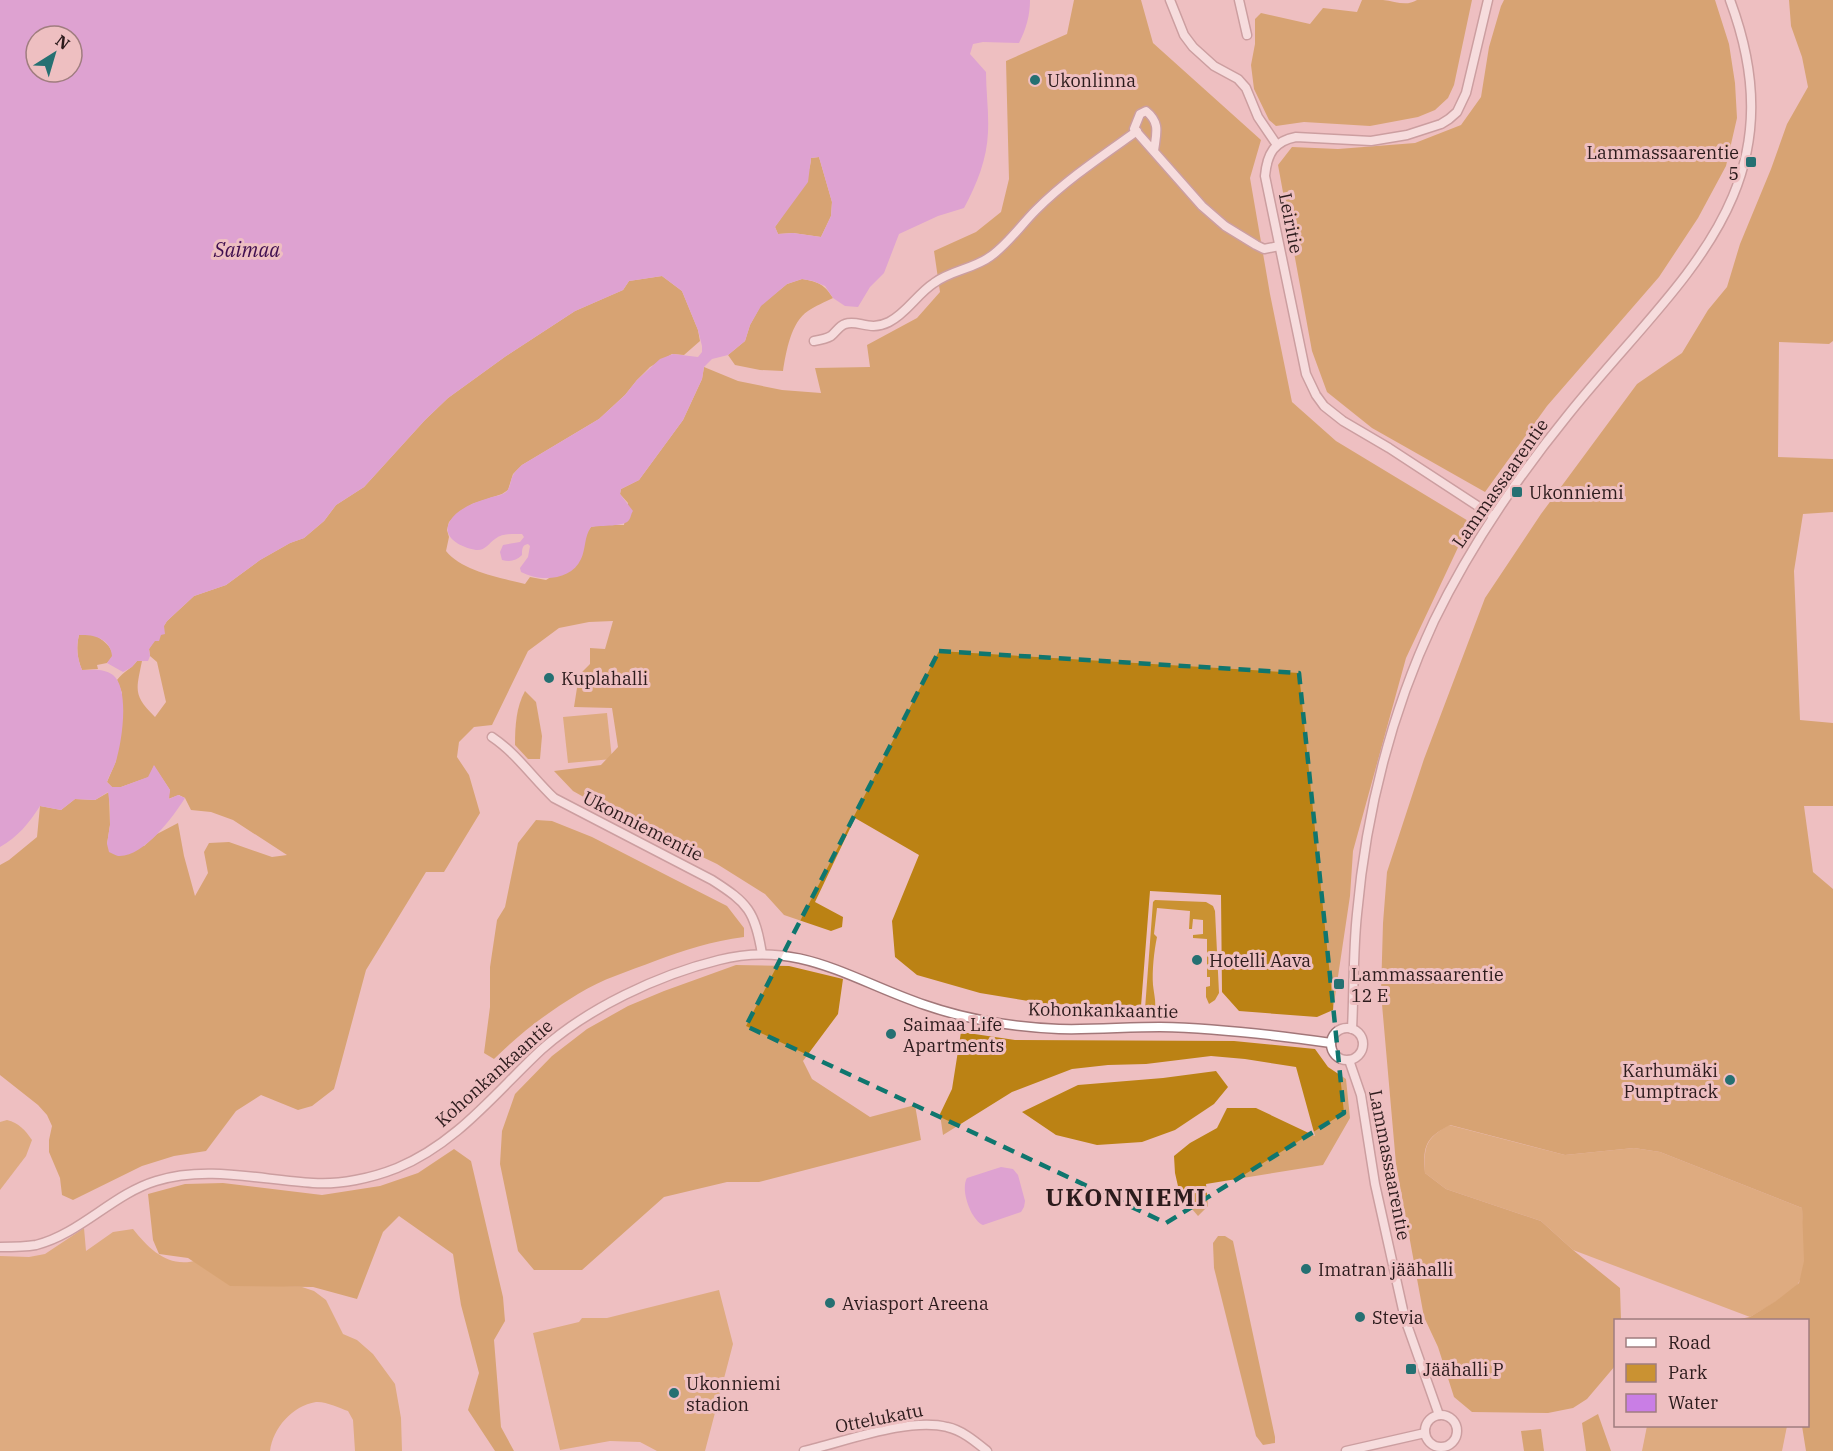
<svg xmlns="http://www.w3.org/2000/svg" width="1833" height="1451" font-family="'IBM Plex Serif',serif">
  <rect width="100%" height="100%" fill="#eebfc1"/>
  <g fill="#ca9232">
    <path d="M607,713L612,759L568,763L563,717Z"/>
    <path d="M1155,900L1206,902L1213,906L1215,911L1219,993L1215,1000L1209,1004L1206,997V987L1210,986V977H1207V939L1193,938V935L1203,934V920L1193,919L1192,929H1189L1190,911L1157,908L1154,934L1157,937C1154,951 1152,971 1153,985C1154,994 1156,1001 1155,1009H1145L1153,902Z"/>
    <path d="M7,1120C19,1123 25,1130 32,1140L26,1156L0,1190V1122Z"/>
    <path d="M1449,1125L1565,1155L1634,1148L1660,1152L1802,1208C1803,1229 1809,1263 1799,1282C1794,1293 1761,1310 1750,1317L1573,1250L1541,1221L1446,1189L1425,1173C1424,1146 1425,1139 1449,1125Z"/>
    <path d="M84,1228L86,1251L113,1232L133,1229C150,1250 169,1269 198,1260L284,1286L302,1287L314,1291L326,1300L343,1334L357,1340L373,1354L395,1384L401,1418L402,1451H355L353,1420L348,1411C340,1408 325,1401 316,1402C292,1406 273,1428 270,1451H0V1256L29,1257L45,1254Z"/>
    <path d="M719,1290L733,1344L705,1451H657L640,1442L610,1441L560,1450L533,1333L579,1322L582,1318H607Z"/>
    <path d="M1647,1426H1787L1782,1451H1642Z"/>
  </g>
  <g fill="#bb8214">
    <path d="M1074,0H1141L1153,43L1261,140L1250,178L1270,294L1292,402L1336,441L1470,522L1406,658L1353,851L1350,896L1333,1010L1317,1017L1239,1011L1222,992L1221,895L1150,891L1141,1006L1047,1004L980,993L917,975L895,957L892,921L919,855L855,818L815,902L843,917L842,927L831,931L784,915L765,894L717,864L621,818L573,791L554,771L601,765L618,747L612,708L574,707L579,675L590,664V648L605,649L613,621L589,622L559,628L528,651L492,725L474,727L459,742L457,757L469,775L480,813L444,872H426L366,970L334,1089L312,1106L298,1110L261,1095L236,1111L206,1151L174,1156L142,1166L73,1200L62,1195L60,1178L49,1152V1140L52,1126L47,1115L38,1105L0,1075V865L9,860L37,837L40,806L61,810L75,799L95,800L109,792L110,825L107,844L144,846L157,834L178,823L184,856L195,896L208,873L204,852L209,843L229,842L272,857L287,855L233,820L211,812L191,810L185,798L179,795L168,799L170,790L154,766L149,777L121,787H112L107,782L116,761L122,693L117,680C123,672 131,669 137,661H142C136,691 133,695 155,717L166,702L157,662L150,656L149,649L167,621L194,596L226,585L260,560L290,543L304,538L324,521L336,505L364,487L425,420L448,398L506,356L575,311L623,290L629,281L662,276L682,291L698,330L700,341L684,355L672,354L650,367L637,380L625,395L599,419L522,465L513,474L508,490L502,494L472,504L459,512L449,522L447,530L449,537L446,551C462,571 501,578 525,584L530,577L546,580L581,558L586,534L591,527L600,525H624L628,503L620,494L621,489L639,480L683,420L702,379L704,367L738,381L782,390L821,393L815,368L870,367L867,345L917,318L940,292L934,251L976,232L1001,212L1009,179L1006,61L1067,34Z"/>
    <path d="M1362,0C1369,0 1376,0 1383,0C1395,1 1406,7 1417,0H1472L1454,85L1448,98L1435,110L1418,117L1370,126L1304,122L1276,126L1269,120L1254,89L1251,65L1255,44V19L1261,13L1310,24L1323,8L1357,12Z"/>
    <path d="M1504,0H1715L1729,44L1735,83L1737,118L1726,166L1698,218L1659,277L1547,406L1485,492L1372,428L1327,392L1312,351L1278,165L1292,147L1338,149L1415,143L1461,125L1481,97L1489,47L1501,6Z"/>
    <path d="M1789,0H1833V341L1829,344L1779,342L1778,457L1833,459V512L1803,514L1794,571L1800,720L1833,723V806H1804L1813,872L1833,889V1451H1806L1802,1426H1808V1320H1734L1750,1317L1776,1301L1799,1283L1804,1261L1802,1208L1660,1152L1634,1148L1565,1155L1450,1125C1425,1138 1423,1146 1425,1173L1446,1189L1541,1221L1573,1250L1620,1288L1621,1320H1616L1615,1366L1587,1399L1573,1408L1548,1413L1472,1412L1454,1397L1438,1347L1424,1317L1396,1164L1381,993L1383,923L1387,872L1424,759L1485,598L1541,514L1637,384L1682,353L1708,310L1727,287L1740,244L1771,169L1787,124L1808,87L1802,57L1791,26Z"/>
    <path d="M819,157L832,202L831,216L821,237L793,233L778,234L775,227C787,209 811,179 811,158Z"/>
    <path d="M802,279C819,282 824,284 833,298C825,302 815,306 808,311C791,322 786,352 783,371L760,370L735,365L728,355L745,341L750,325L761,305L787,284Z"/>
    <path d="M93,634C103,640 111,645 113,656L107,663L97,665L98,669L82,670C77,658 76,647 79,635Z"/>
    <path d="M525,691L536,702L542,736L540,759H528L515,745C515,727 516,707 525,691Z"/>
    <path d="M536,820L552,821L592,837L670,877L727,906L744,928V937C712,941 684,950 655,961C629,971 602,979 578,994C548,1012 519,1034 494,1059L484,1053L490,1007V967L497,920L505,907L518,843Z"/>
    <path d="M736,965L789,966L843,979L838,1014L803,1061L812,1079L870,1117L915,1105L921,1140L759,1182H727L664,1197L582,1270H534L518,1251L500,1164L502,1131L515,1094L552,1056L587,1029L628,1006L664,991Z"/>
    <path d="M961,1032L1015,1040L1234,1041L1315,1049L1328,1067L1346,1079L1350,1118L1323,1165L1206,1184L1208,1206L1198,1216L1180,1195L1175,1173L1174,1156L1190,1143L1217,1128L1227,1108H1256L1315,1136L1296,1067L1245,1059L1211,1056L1146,1064L1108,1065L1072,1069L1012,1092L943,1135L940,1114L952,1089Z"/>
    <path d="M1216,1071L1228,1087L1214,1104L1175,1130L1142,1142L1097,1145L1056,1135L1022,1112L1078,1085L1163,1078Z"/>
    <path d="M454,1149L471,1161L503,1297L505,1321L494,1340L501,1427L514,1451H495L468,1410L479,1373L461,1305L453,1254L399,1216L383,1232L357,1299L313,1287L230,1286L188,1258L159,1254L153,1240L148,1194L185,1184L223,1183L322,1195L380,1186L418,1173Z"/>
    <path d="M1218,1236H1225L1233,1241L1275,1437V1443L1263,1445L1256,1436L1214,1268L1213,1243Z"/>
    <path d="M1598,1414L1611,1451H1586L1582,1423Z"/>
    <path d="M1541,1429L1544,1451H1524L1521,1431Z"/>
  </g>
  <g fill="#c97ee5" fill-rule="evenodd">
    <path d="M0,0H1030C1030,16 1026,29 1019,43L983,42L973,44L970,54L986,72C986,92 989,112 988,132C987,159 977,184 964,208L938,216L899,234L884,273L870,287L858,307L845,306L833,298L825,286L813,281L802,279L787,284L761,306L750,325L745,341L728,355L712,359L704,367L702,379L683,420L639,480L621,489L620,494L633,511C632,511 630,520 629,520C625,527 601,525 591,527C584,537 586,548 581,559C571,581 540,582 521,572L520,568L528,557L530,546L528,544C522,545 522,549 522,555C516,561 510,562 502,560L500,552L503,545L520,542L524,537L522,534C513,534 502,533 495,539C489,543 485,551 476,550C463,548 440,538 450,521C457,509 475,502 489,498C494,496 501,496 506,492C511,487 510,481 513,475C515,471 519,468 522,465L599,419L625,395L637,380L660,359L673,354L698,357L702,352V346L698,330L682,291L662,276L629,281L623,290L575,311L506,356L448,398L425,420L364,487L336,505L324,521L304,538L290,543L260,560L226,585L194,596L167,621L164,626L165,634L161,635L159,641H155L149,649L150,656L148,661H137L132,667L123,672L107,663L112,656C111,639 94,634 79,635C76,647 77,658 82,670C93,670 103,668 113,675C130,689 122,742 116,761C114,768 109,775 107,782L112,787H121L148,777L154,765L170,790L169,799L178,795L185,798C173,817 143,858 118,856C114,855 112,853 109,852L107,844L110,825V806L108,792L95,800L75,799L61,810L40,806C29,823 18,837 0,847ZM36,36H72V72H36ZM819,157L832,202L831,216L821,237L793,233L778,234L775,227L808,182L811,158Z"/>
    <path d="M1001,1167L1013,1169L1018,1175L1025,1201L1024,1207L1021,1212L983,1225C971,1220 960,1190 967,1178Z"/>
  </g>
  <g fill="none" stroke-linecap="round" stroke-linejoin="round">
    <defs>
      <g id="minor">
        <path d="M1170,0L1184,35L1193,47L1214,66L1238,79L1246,88L1258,117L1277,145"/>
        <path d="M1239,0L1247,35"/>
        <path d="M1488,0L1466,93L1457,112L1449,119L1441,124L1407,135L1371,141L1296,137C1274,141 1267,154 1265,176L1306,374L1316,395L1324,406L1343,421L1389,448L1493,516"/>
        <path d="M1154,151C1156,134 1161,123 1146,111L1140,114L1134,129L1202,206L1225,226L1256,245L1264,249L1279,246"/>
        <path d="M814,341C820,340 826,339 831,336C836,332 839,326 845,324C858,319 869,332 889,322C907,313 917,294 934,283C951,270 974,269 991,256C1008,244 1021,225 1036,210C1066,180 1102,156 1137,131"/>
        <path d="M492,737C516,753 533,778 554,798L712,880C748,903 755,911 762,954"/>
        <circle cx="1347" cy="1044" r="16"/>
        <path d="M1352,1029C1354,990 1353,952 1357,914C1366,813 1391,713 1434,621C1470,547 1516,479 1568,415C1676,280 1802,193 1730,0"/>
        <path d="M1349,1060L1361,1095L1375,1184L1405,1319L1439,1415"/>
        <path d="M0,1247C12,1247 24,1247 36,1245C80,1234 113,1194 156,1181C207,1165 261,1180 313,1183C340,1185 372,1178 397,1168C457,1143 495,1093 541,1050C588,1008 658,975 719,960C799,939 853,981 925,1005C968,1020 1014,1027 1059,1029C1093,1030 1126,1027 1160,1027C1217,1028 1275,1035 1331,1043"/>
        <circle cx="1441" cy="1431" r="16"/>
        <path d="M804,1451C844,1442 908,1417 947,1427C962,1430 976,1442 987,1451"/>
        <path d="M1346,1451L1425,1433"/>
      </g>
    </defs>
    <use href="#minor" stroke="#a27779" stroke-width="11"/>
    <use href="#minor" stroke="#fff" stroke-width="8"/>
  </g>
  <path d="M0 0H1833V1451H0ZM939,651L1299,673L1344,1113L1166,1223L746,1026Z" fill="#eebfc1" fill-opacity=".55" fill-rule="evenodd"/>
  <path fill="none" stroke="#0f766e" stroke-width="4.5" stroke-dasharray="12 8" stroke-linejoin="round" d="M939,651L1299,673L1344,1113L1166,1223L746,1026Z"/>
  <g fill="#257072" stroke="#eebfc1" stroke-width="2">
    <circle cx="1035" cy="80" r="6"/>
    <rect x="1745" y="156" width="12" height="12" rx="3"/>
    <rect x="1511" y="486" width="12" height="12" rx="3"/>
    <circle cx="549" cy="678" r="6"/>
    <circle cx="1197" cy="960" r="6"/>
    <rect x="1333" y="978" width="12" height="12" rx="3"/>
    <circle cx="891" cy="1034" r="6"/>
    <circle cx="1730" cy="1080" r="6"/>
    <circle cx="1306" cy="1269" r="6"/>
    <circle cx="830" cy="1303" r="6"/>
    <circle cx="1360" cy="1317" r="6"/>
    <rect x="1405" y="1363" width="12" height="12" rx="3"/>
    <circle cx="674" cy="1393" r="6"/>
  </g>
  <g text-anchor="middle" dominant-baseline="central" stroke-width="6" stroke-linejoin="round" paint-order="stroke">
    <g font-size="18" fill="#2c1b1c" stroke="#eebfc1" text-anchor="start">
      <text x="1047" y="80">Ukonlinna</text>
      <text x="1739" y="152" text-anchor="end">Lammassaarentie<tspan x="1739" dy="21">5</tspan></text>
      <text x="1529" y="492">Ukonniemi</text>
      <text x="561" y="678">Kuplahalli</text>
      <text x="1209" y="960">Hotelli Aava</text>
      <text x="1351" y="974">Lammassaarentie<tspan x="1351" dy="21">12 E</tspan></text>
      <text x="903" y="1024">Saimaa Life<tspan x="903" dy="21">Apartments</tspan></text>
      <text x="1718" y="1070" text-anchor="end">Karhumäki<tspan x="1718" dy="21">Pumptrack</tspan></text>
      <text x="1318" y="1269">Imatran jäähalli</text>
      <text x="842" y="1303">Aviasport Areena</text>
      <text x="1372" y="1317">Stevia</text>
      <text x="1423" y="1369">Jäähalli P</text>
      <text x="686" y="1383">Ukonniemi<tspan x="686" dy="21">stadion</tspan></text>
    </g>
    <g font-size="18" fill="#2c1b1c" stroke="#eebfc1">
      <text transform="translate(1291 223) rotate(79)">Leiritie</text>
      <text transform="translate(1500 483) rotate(-55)">Lammassaarentie</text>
      <text transform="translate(643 826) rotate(27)">Ukonniementie</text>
      <text transform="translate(1103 1010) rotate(1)">Kohonkankaantie</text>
      <text transform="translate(494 1073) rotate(-42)">Kohonkankaantie</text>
      <text transform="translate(1390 1165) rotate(79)">Lammassaarentie</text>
      <text transform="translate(879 1418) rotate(-11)">Ottelukatu</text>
    </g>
    <g font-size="20" font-style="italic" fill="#400f4f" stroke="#eebfc1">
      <text x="247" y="249">Saimaa</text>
    </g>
    <g font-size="24" font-weight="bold" letter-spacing="1.5" fill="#2c1b1c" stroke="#eebfc1">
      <text x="1126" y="1197">UKONNIEMI</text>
    </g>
  </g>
  <rect x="1614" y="1319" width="195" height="108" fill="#eebfc1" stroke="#a07d7f" stroke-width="1.5"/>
  <rect x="1626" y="1338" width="30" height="9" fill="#ffffff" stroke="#a07d7f" stroke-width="1.5"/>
  <text x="1668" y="1349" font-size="18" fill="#2c1b1c">Road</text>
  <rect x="1626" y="1364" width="30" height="18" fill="#ca9232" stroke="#a07d7f" stroke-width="1.5"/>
  <text x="1668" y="1379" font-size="18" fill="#2c1b1c">Park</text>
  <rect x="1626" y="1394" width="30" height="18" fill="#c97ee5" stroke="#a07d7f" stroke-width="1.5"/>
  <text x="1668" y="1409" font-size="18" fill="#2c1b1c">Water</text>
  <g transform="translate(54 54) rotate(37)"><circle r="28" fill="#eebfc1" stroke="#a07d7f" stroke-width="1.5"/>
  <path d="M0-4.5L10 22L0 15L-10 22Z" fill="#257072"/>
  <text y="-9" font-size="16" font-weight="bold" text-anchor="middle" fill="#2c1b1c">N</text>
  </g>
</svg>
